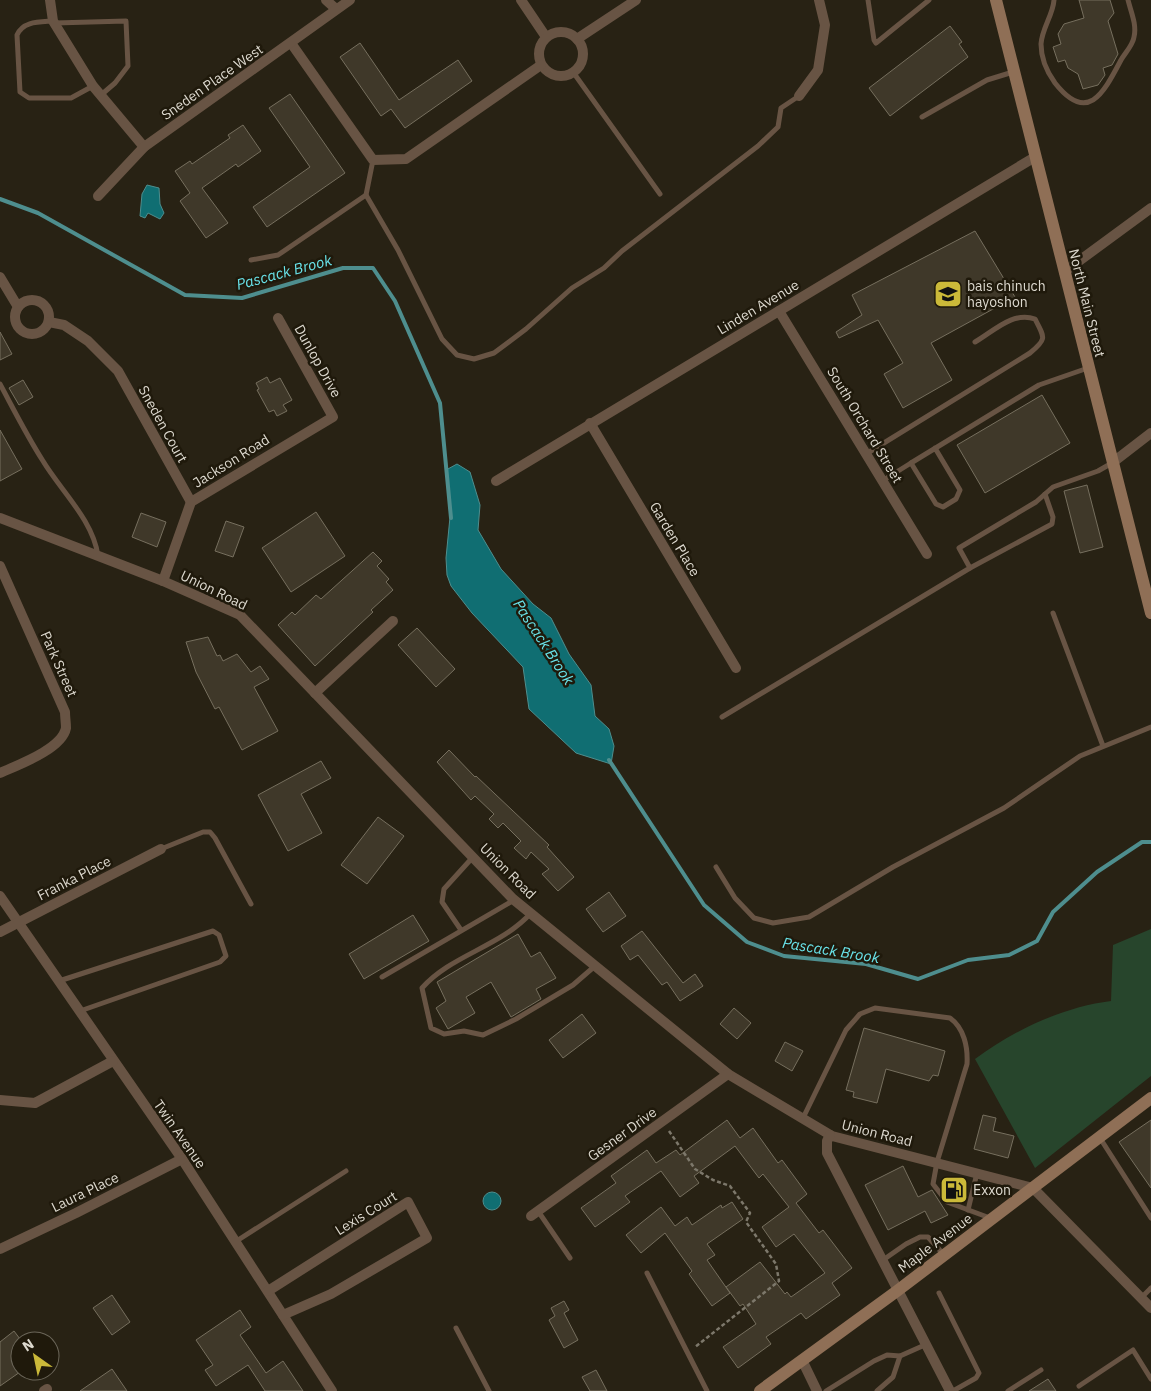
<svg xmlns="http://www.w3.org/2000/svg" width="1151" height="1391" font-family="'IBM Plex Sans',sans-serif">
  <rect width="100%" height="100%" fill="#282214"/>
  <path fill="#27452c" d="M1151,929V1076L1035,1168L975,1059C1014,1030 1063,1007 1111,1001L1113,945Z"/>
  <g fill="#106e72" stroke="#4e8e8e">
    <path d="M147,185L159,188L160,204L164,213L160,219L148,213L145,218L140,216L142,194Z"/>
    <path d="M457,464L470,472L480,505L478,530L501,569L533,604L551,618L569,654L591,685L595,716L609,729L614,746L611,764L576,753L529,709L523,667L472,613L451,586L447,575L446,558L450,517L446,470Z"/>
    <circle cx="492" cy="1201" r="9"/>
  </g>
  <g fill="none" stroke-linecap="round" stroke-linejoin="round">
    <g stroke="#4e8e8e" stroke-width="4">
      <path d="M0,199L38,213L185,295L242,298L343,268H373L395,301L440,403L451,518"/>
      <path d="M609,760L704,905L747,942L784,956L866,964L918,979L968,960L1009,955L1037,941L1053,912L1097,872L1142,842H1151"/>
    </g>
  </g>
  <g fill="#3f3829" stroke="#766f5e">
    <path d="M1079,0H1110L1114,13L1108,21L1118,54L1112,65L1103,68L1105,75L1098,85L1083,89L1078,74L1068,68L1065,60L1058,62L1053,47L1061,44L1058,34L1064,24L1084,18Z"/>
    <path d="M950,26L962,42L959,44L968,57L890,116L869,88Z"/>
    <path d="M360,43L399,100L458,60L472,81L405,128L391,109L381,116L340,57Z"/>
    <path d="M290,94L345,173L267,227L253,207L310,167L269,108Z"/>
    <path d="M243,125L261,151L238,167L236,164L202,188L228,223L206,238L180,201L190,193L175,171L190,161L192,164L230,138L228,135Z"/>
    <path d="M975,231L1015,297L931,343L952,380L903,408L884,374L903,363L878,320L839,338L836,332L862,315L852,295Z"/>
    <path d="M0,332L12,354L0,360Z"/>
    <path d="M267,377L270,383L280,378L292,400L283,405L287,411L277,416L274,410L269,412L257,390L259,389L256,383Z"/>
    <path d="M23,380L33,397L19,405L9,388Z"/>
    <path d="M1042,395L1070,443L985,493L957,445Z"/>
    <path d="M0,430L22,469L0,481Z"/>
    <path d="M1087,485L1103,547L1080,553L1064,491Z"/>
    <path d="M316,512L345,556L291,592L262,548Z"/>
    <path d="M141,513L166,522L157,547L132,537Z"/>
    <path d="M226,521L244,527L233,557L215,551Z"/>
    <path d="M373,552L382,561L377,566L389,579L386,582L393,590L371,610L373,612L315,666L278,625L292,612L295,615L316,595L321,599Z"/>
    <path d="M417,628L455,669L436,687L398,645Z"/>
    <path d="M208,637L217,656L220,655L223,661L237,654L251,672L260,666L269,679L254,687L278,731L242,750L219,707L215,709L196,672L186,642Z"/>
    <path d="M449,750L475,777L476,776L549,845L547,847L574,877L558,891L542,874L549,869L531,852L526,859L514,848L521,841L503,823L498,828L489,819L494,814L475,796L471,800L437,762Z"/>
    <path d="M321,761L331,778L301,794L322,833L288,851L258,795Z"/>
    <path d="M378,817L404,836L367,884L341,865Z"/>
    <path d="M609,892L626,916L603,932L586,909Z"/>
    <path d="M413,915L429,941L364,979L349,954Z"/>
    <path d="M642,931L683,983L695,974L703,986L680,1001L667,982L662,985L638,955L630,960L621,946Z"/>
    <path d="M518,934L531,957L540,952L556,978L536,989L541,999L511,1017L491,982L466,997L475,1013L448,1029L436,1008L446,1001L437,982Z"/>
    <path d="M734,1008L751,1023L737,1039L720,1024Z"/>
    <path d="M582,1014L596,1033L563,1058L549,1040Z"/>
    <path d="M864,1028L945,1051L938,1076L933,1075L929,1081L886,1069L877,1103L853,1097L854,1092L846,1090Z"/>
    <path d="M785,1042L803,1051L792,1071L775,1061Z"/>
    <path d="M983,1115L996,1118L993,1131L1014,1136L1008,1158L974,1149Z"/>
    <path d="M727,1120L740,1138L753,1128L778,1163L782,1160L807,1194L796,1203L819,1233L823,1230L852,1268L832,1283L840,1295L806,1319L801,1313L766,1337L771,1344L738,1368L723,1347L756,1324L743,1304L740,1306L726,1287L760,1262L785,1294L787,1292L791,1297L825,1273L794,1234L776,1247L762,1227L789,1207L763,1174L759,1178L735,1146L694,1176L699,1183L680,1197L661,1171L625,1196L630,1202L595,1227L581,1208L616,1183L611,1176L647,1150L656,1163L676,1150L680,1155Z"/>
    <path d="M1151,1120V1188L1119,1142Z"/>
    <path d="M903,1166L918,1197L932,1190L948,1215L931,1223L925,1211L888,1230L865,1185Z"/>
    <path d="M945,1178L962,1183L958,1195L944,1192L942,1189Z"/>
    <path d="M732,1202L743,1219L707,1244L715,1255L707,1260L730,1293L712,1306L689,1274L692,1271L665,1233L641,1253L626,1235L661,1207L675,1226L687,1217L692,1225L721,1205L722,1208Z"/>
    <path d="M112,1295L130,1322L112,1335L93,1308Z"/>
    <path d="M564,1301L569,1310L564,1313L578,1340L564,1348L549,1320L555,1316L551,1308Z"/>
    <path d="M240,1310L251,1327L240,1335L266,1373L283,1361L303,1391H265L248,1365L216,1386L205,1370L213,1365L196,1340Z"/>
    <path d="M14,1331L20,1339V1372L0,1386V1342Z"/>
    <path d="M112,1369L127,1391H80Z"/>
    <path d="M596,1370L607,1391H590L582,1377Z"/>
    <path d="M1048,1379L1056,1391H1029Z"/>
  </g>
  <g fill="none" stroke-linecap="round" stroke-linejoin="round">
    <path stroke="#7d786b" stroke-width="2.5" stroke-dasharray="4 2.5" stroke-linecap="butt" d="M669,1131L695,1169L713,1180L730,1186L750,1213L746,1222L776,1264L779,1281L695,1347"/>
    <g stroke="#685444" stroke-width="5">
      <path d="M868,0L874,40L876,43L929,0"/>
      <path d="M1054,0C1053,15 1042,28 1041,44C1041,58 1047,72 1055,83C1088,125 1104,92 1121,60C1125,53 1133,45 1134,37C1137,25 1131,12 1128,0"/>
      <path d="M53,21C39,22 23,21 17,35L20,92L29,98H71L93,86"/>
      <path d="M55,23L126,21L128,66L115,83L101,95"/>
      <path d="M573,72L660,194"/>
      <path d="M922,117L987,80L1013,72"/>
      <path d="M366,195L398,250L442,339L457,355L474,359L494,353L526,329L572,288L604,268L622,251L758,146L778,127L781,108L799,96"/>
      <path d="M251,260L278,255L366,195L373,160"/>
      <path d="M0,384C14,410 27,436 43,461C61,491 93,520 98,556"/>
      <path d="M935,448L960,490L956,499L943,507L936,504L911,463L1039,385L1088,368"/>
      <path d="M866,454L1030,353C1047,339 1045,338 1035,319C1013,311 994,331 975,342"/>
      <path d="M882,481L911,463"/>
      <path d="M970,568L1052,524L1053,517L1045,494"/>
      <path d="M1053,613L1103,746"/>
      <path d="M722,717L970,568L959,548L1036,502L1053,487L1098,471L1112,463"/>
      <path d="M161,849L203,832H210L215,838L251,904"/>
      <path d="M716,867L735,898L754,918L773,923L809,917L893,867L1004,808L1080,756L1151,727"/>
      <path d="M531,913C500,947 451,955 422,988L431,1028L444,1034L464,1031L483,1035L516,1019L573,985L595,966"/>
      <path d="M461,930L442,902L444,889L473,857"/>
      <path d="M382,977L514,900"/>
      <path d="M59,981L213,931L219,935L226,956L220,962L80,1011"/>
      <path d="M803,1118L846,1030L860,1014L875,1008L950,1018C964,1028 968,1047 967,1064L937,1162L933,1184L947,1202L990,1218"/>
      <path d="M1100,1138L1151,1218"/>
      <path d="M968,1210L977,1173"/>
      <path d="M538,1211L570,1258"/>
      <path d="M235,1242L346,1171"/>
      <path d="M883,1260L906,1244L920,1237H928L944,1255"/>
      <path d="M647,1273L707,1391"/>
      <path d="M939,1293L979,1373L976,1378L953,1391"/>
      <path d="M1141,1298L1151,1288"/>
      <path d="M456,1328L489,1391"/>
      <path d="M1079,1386L1133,1350L1151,1379"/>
      <path d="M826,1391L874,1361L887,1355L900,1356L927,1344"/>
      <path d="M877,1391L893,1377L900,1356"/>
      <path d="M1008,1391L1041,1370"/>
    </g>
    <g stroke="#685444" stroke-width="10">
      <path d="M50,0L53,21L93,86L144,147"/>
      <path d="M326,0L336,9"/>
      <path d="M521,0L546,37"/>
      <circle cx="561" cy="54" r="22"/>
      <path d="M577,39L636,0"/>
      <path d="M291,43L373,160L406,159L541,65"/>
      <path d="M799,96L818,70L825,25L819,0"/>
      <path d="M98,196L144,147L350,0"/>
      <path d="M1064,272L1151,208"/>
      <path d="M0,277L18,307"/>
      <circle cx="32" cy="317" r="17"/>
      <path d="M779,311L927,554"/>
      <path d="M49,322L64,325L88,341L118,371L191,502"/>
      <path d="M590,423L736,668"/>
      <path d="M1112,463L1151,433"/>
      <path d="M496,481L1035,157"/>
      <path d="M0,518L163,581L240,615L513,899L728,1074L832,1136L1033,1188L1151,1308"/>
      <path d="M0,566L65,712C65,717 66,723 66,728C62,749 18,765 0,773"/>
      <path d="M163,581L191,502L333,417L278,318"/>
      <path d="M315,693L393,621"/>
      <path d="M0,896L182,1159L332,1391"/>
      <path d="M0,932L161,849"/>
      <path d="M0,1100L35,1103L113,1061"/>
      <path d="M830,1135L827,1141V1153L950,1391"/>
      <path d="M531,1216L728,1074"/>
      <path d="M0,1249L76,1213L182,1159"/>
      <path d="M268,1291L408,1202L427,1238L331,1294L283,1315"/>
      <path d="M802,1360L817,1391"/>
      <path d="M44,1391L47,1389"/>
    </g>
    <g stroke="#8f6f56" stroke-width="12">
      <path d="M996,0L1151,613"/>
      <path d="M760,1391L897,1291L1151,1098"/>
    </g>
  </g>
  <defs>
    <symbol id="school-square" viewBox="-11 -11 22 22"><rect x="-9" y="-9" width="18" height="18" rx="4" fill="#cbb939" stroke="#1f190b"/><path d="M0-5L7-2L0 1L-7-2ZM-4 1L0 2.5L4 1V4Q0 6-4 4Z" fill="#111"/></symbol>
    <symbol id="fuel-square" viewBox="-11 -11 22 22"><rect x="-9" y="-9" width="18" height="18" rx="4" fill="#cbb939" stroke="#1f190b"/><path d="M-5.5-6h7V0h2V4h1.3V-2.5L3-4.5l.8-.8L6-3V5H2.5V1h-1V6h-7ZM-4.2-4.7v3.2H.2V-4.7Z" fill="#111"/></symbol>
  </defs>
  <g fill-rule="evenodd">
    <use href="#school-square" x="932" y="278" width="32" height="32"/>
    <use href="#fuel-square" x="938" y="1174" width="32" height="32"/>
  </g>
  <g text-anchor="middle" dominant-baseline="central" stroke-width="5" stroke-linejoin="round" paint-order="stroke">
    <g font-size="14" fill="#ddd9cf" stroke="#1f190b">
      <text transform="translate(212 82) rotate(-35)">Sneden Place West</text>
      <text transform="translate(1087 303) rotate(76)">North Main Street</text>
      <text transform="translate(758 307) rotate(-31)">Linden Avenue</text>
      <text transform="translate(318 361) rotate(61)">Dunlop Drive</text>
      <text transform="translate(163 424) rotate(61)">Sneden Court</text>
      <text transform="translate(865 425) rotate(59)">South Orchard Street</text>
      <text transform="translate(231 461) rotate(-32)">Jackson Road</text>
      <text transform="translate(675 539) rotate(59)">Garden Place</text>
      <text transform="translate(214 590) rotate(26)">Union Road</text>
      <text transform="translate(59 664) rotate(66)">Park Street</text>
      <text transform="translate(508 871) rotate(45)">Union Road</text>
      <text transform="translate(74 878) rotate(-27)">Franka Place</text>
      <text transform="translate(877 1133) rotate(14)">Union Road</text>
      <text transform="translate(180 1134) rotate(55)">Twin Avenue</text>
      <text transform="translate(622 1134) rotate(-36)">Gesner Drive</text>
      <text transform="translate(85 1192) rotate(-26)">Laura Place</text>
      <text transform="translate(366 1213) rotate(-32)">Lexis Court</text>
      <text transform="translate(935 1243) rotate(-37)">Maple Avenue</text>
    </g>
    <g font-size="14" fill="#ddd9cf" stroke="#1f190b" text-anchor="start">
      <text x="967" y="286">bais chinuch<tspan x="967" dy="16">hayoshon</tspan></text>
      <text x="973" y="1190">Exxon</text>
    </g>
    <g font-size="15" font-style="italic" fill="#69e3ea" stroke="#1f190b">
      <text transform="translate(284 272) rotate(-15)">Pascack Brook</text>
      <text transform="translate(544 642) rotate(57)">Pascack Brook</text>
      <text transform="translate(831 950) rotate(9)">Pascack Brook</text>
    </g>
  </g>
  <g transform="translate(35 1356) rotate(327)"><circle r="24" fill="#1f190b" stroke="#6b6659"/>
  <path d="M0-4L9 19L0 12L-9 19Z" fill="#cbb939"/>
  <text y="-8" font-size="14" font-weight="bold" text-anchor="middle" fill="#ddd9cf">N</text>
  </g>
</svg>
